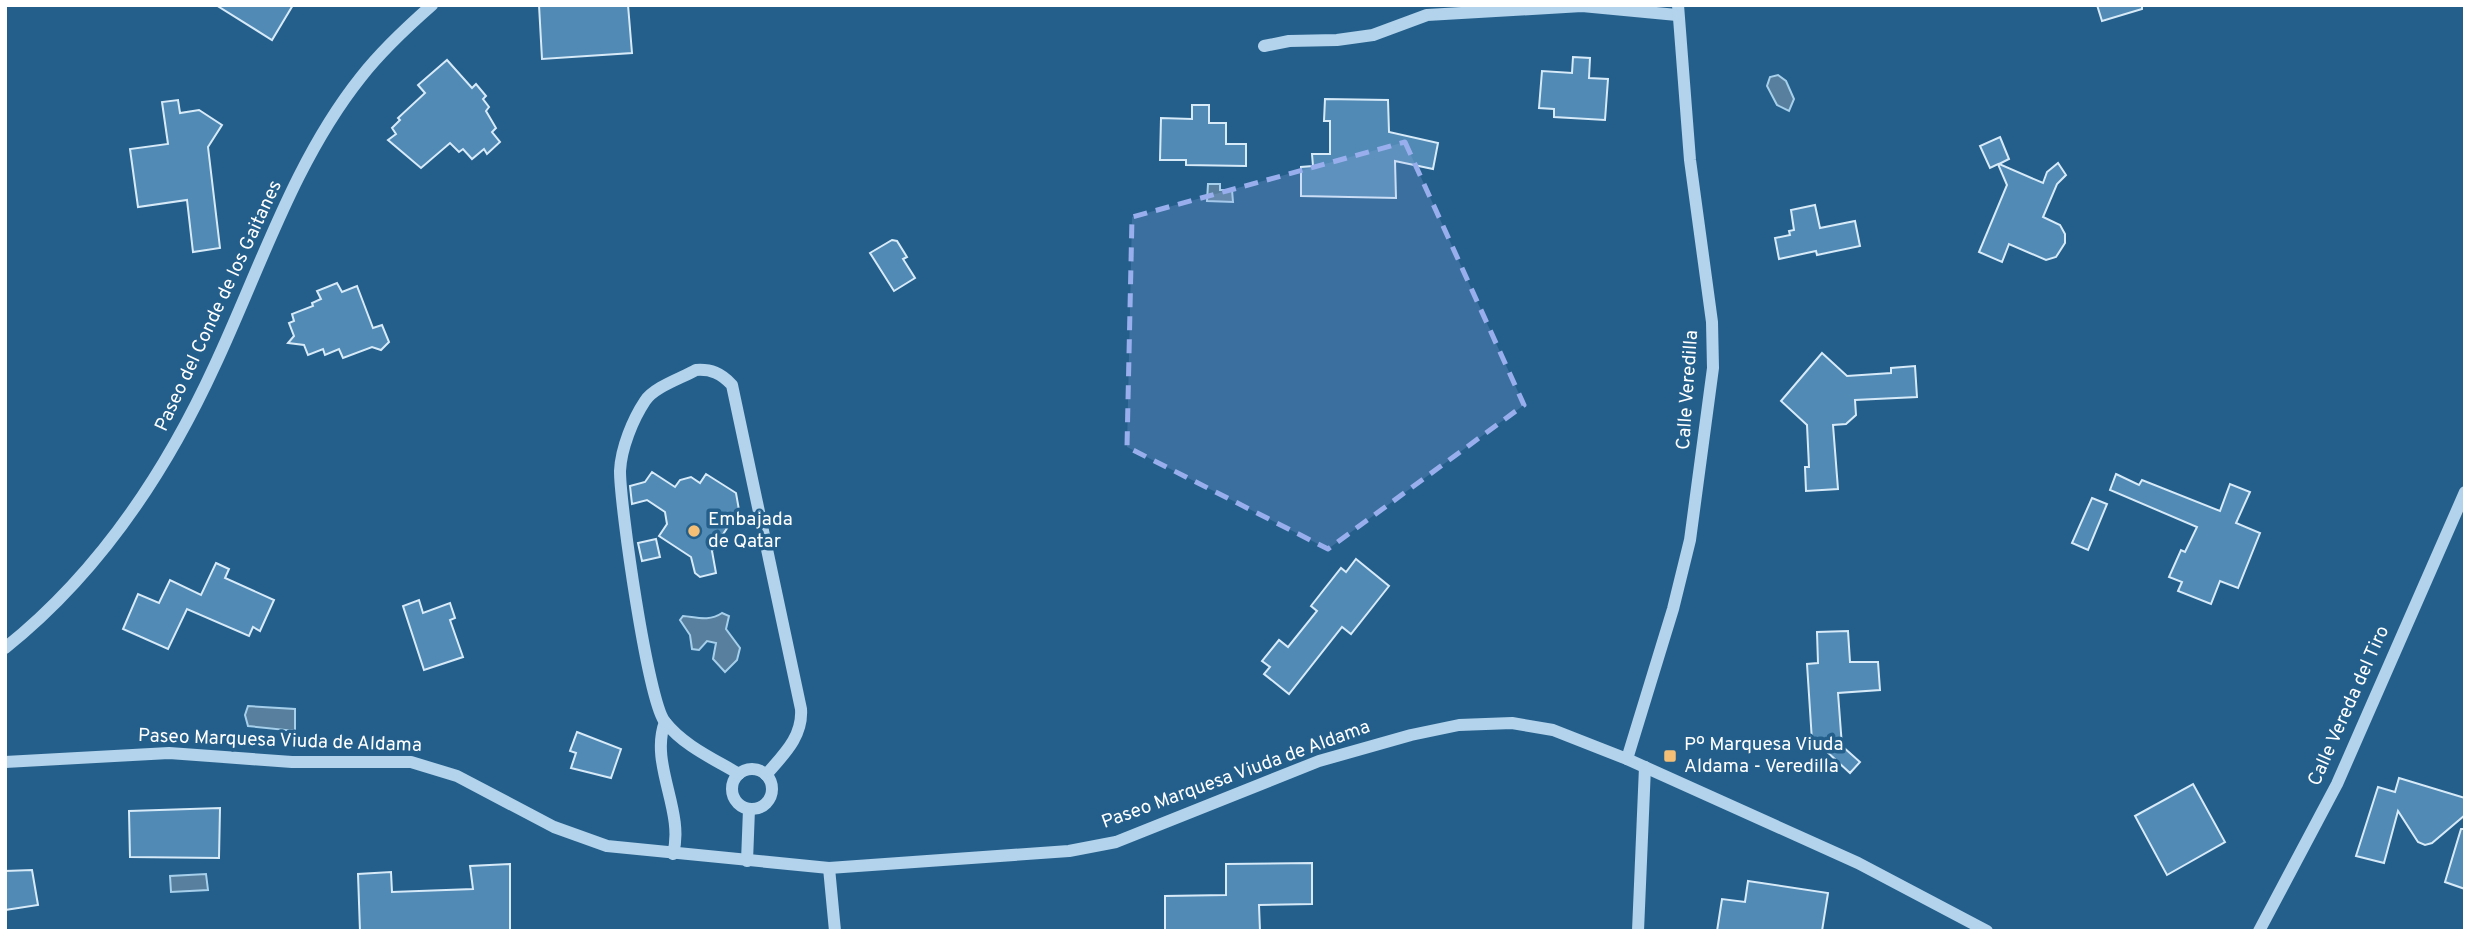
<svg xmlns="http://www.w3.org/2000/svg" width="2470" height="936" font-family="Overpass,sans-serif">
  <rect width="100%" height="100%" fill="#245f8c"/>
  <g fill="#58809e" stroke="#a6cfeb" stroke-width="2">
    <path d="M1778,75L1786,81L1794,99L1789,111L1777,105L1767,86L1770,77Z"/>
    <path d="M1208,184H1220V190H1232L1233,202L1207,201Z"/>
    <path d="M722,613L729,616L726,629L740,648L737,660L725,672L713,659L716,643L707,641L699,650L692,649L690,635L680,620L683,616C696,617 709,622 722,613Z"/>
    <path d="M248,706L295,709V731L248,726L245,715Z"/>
    <path d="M206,874L208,890L171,892L170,876Z"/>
  </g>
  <g fill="#508ab5" stroke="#d7eaf8" stroke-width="2">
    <path d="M216,5H293L272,40Z"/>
    <path d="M539,5H628L632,53L542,59Z"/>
    <path d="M2097,5H2142V9L2102,21Z"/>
    <path d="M1573,57L1590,58L1589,78L1608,79L1605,120L1554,117V109L1539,108L1542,71L1572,73Z"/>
    <path d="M447,60L472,88L476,84L486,96L483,99L489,107L486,111L496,128L492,132L500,142L487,154L484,149L472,159L463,149L459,152L450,143L421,168L388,140L396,134L392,128L400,120L398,118L425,93L418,85Z"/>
    <path d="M1325,99L1388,100L1389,132L1438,143L1433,169L1395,161L1396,198L1301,196V167L1313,166L1312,154H1330V121H1324Z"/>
    <path d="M178,100L180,113L199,110L222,125L208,147L220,248L193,252L187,200L138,207L130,149L168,144L162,102Z"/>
    <path d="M1192,105H1209V123H1226V144H1246V166L1186,165V160H1160L1161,118L1192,119Z"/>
    <path d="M2000,137L2009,159L1999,164L2043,183L2047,172L2058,163L2066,175L2057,184L2043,217L2060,225L2065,234V243L2056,257L2046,260L2009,244L2002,262L1979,252L2007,185L1998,164L1990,168L1980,146Z"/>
    <path d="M1815,205L1820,228L1855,221L1860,246L1817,255L1816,251L1779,259L1775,238L1790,235L1789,231L1794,230L1791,210Z"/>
    <path d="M892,240L897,241L907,257L903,259L915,278L894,291L870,253Z"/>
    <path d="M337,283L342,292L357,286L373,328L382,325L389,342L381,350L372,347L343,358L339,349L325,355L323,349L308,355L304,345L288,343L294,336L289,323L294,321L292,314L313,306L312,303L321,299L317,291Z"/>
    <path d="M1822,353L1847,376L1891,373V368L1915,366L1917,397L1855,400L1856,415L1846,424L1833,425L1838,489L1806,491L1805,467H1809L1807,425L1781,401Z"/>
    <path d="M652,472L675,487L680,480L691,477L700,483L706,474L736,493L739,510L712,551L716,573L700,577L695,573L691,557L659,536L667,524L665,512L647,500L632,504L630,486L645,482Z"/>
    <path d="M2116,474L2139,485L2142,480L2220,511L2230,484L2250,492L2236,523L2260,533L2238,588L2220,581L2211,604L2178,591L2182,582L2169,577L2181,550L2185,552L2197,527L2110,490Z"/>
    <path d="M2092,498L2107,504L2088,550L2072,543Z"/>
    <path d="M656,539L660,557L642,561L638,543Z"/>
    <path d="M1356,559L1389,586L1351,634L1342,627L1289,694L1264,674L1270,667L1262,661L1279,640L1288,647L1317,611L1311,606L1341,568L1346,572Z"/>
    <path d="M216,563L229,569L225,578L274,600L260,631L253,627L249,636L187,609L168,649L123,629L138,594L159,603L170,580L201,595Z"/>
    <path d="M419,600L423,613L450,603L455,618L450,620L463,657L424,670L403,606Z"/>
    <path d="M1848,631L1850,662H1878L1880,690L1838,693L1842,746L1860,762L1850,773L1825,750V740L1812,741L1807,664L1818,663L1817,632Z"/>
    <path d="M577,732L621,749L611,778L571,768L576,753L570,751Z"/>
    <path d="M2399,778L2465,798V815L2432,843L2425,845L2418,842L2398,811L2384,863L2356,856L2378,787L2395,792Z"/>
    <path d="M2193,784L2225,842L2167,875L2135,816Z"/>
    <path d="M220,808L219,858L130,857L129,811Z"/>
    <path d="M2461,829H2465V889L2445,882Z"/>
    <path d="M1312,863V904L1259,905L1260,931H1165V896L1226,895V864Z"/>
    <path d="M510,864V931H360L358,874L391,872L392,892L473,889L470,866Z"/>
    <path d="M32,870L38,905L5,910V871Z"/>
    <path d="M1748,881L1828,893L1822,931H1717L1722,899L1745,902Z"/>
  </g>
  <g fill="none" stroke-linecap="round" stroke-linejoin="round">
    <g stroke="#b2d3eb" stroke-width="12">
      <path d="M1264,46L1289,41L1337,40L1373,35L1427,15L1582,6L1677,15"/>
      <path d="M5,648C99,573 165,474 215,365C260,269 294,161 361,77C382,50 407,27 432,5"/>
      <path d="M665,722C649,764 685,811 673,854"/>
      <path d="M1627,759L1673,609L1690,540L1713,368L1712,322L1690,160L1678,5"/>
      <path d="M5,762L169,753L292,762H411L457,776L554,827L607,846L829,868L1069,851L1116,842L1319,761L1411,735L1459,725L1512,723L1553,730L1627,759L1858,863L1987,931"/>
      <circle cx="752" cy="789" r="20"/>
      <path d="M739,774C714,759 684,746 665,722C648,702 620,505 620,471C621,448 633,419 645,401C654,387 682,378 696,370C711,369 721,373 732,385L801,709C803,737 783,755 766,775"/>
      <path d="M747,861L749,809"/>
      <path d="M829,868L835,931"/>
      <path d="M1638,931L1645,767"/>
      <path d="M2259,931L2337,784L2465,492"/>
    </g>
  </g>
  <path fill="#99afed" fill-opacity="0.2" stroke="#99afed" stroke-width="5" stroke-dasharray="14 9" stroke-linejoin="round" d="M1405,142L1524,405L1328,549L1127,447L1132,217Z"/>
  <g fill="#f5c076" stroke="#245f8c" stroke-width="2.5">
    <circle cx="694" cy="531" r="7"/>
    <rect x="1663" y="749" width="14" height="14" rx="3.5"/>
  </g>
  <g text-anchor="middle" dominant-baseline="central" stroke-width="7" stroke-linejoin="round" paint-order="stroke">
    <g font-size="19" fill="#fff" stroke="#245f8c">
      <text transform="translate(219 306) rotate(-65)">Paseo del Conde de los Gaitanes</text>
      <text transform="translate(1688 390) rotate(-86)">Calle Veredilla</text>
      <text transform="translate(2349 706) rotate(-66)">Calle Vereda del Tiro</text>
      <text transform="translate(280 741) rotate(2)">Paseo Marquesa Viuda de Aldama</text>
      <text transform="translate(1236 775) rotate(-20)">Paseo Marquesa Viuda de Aldama</text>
    </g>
    <g font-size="19" fill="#fff" stroke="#245f8c" text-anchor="start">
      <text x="708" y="520">Embajada<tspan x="708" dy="22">de Qatar</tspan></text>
      <text x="1684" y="745">Pº Marquesa Viuda<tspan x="1684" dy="22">Aldama - Veredilla</tspan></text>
    </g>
  </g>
  <rect width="2470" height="936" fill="none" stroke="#ffffff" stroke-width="14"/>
</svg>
